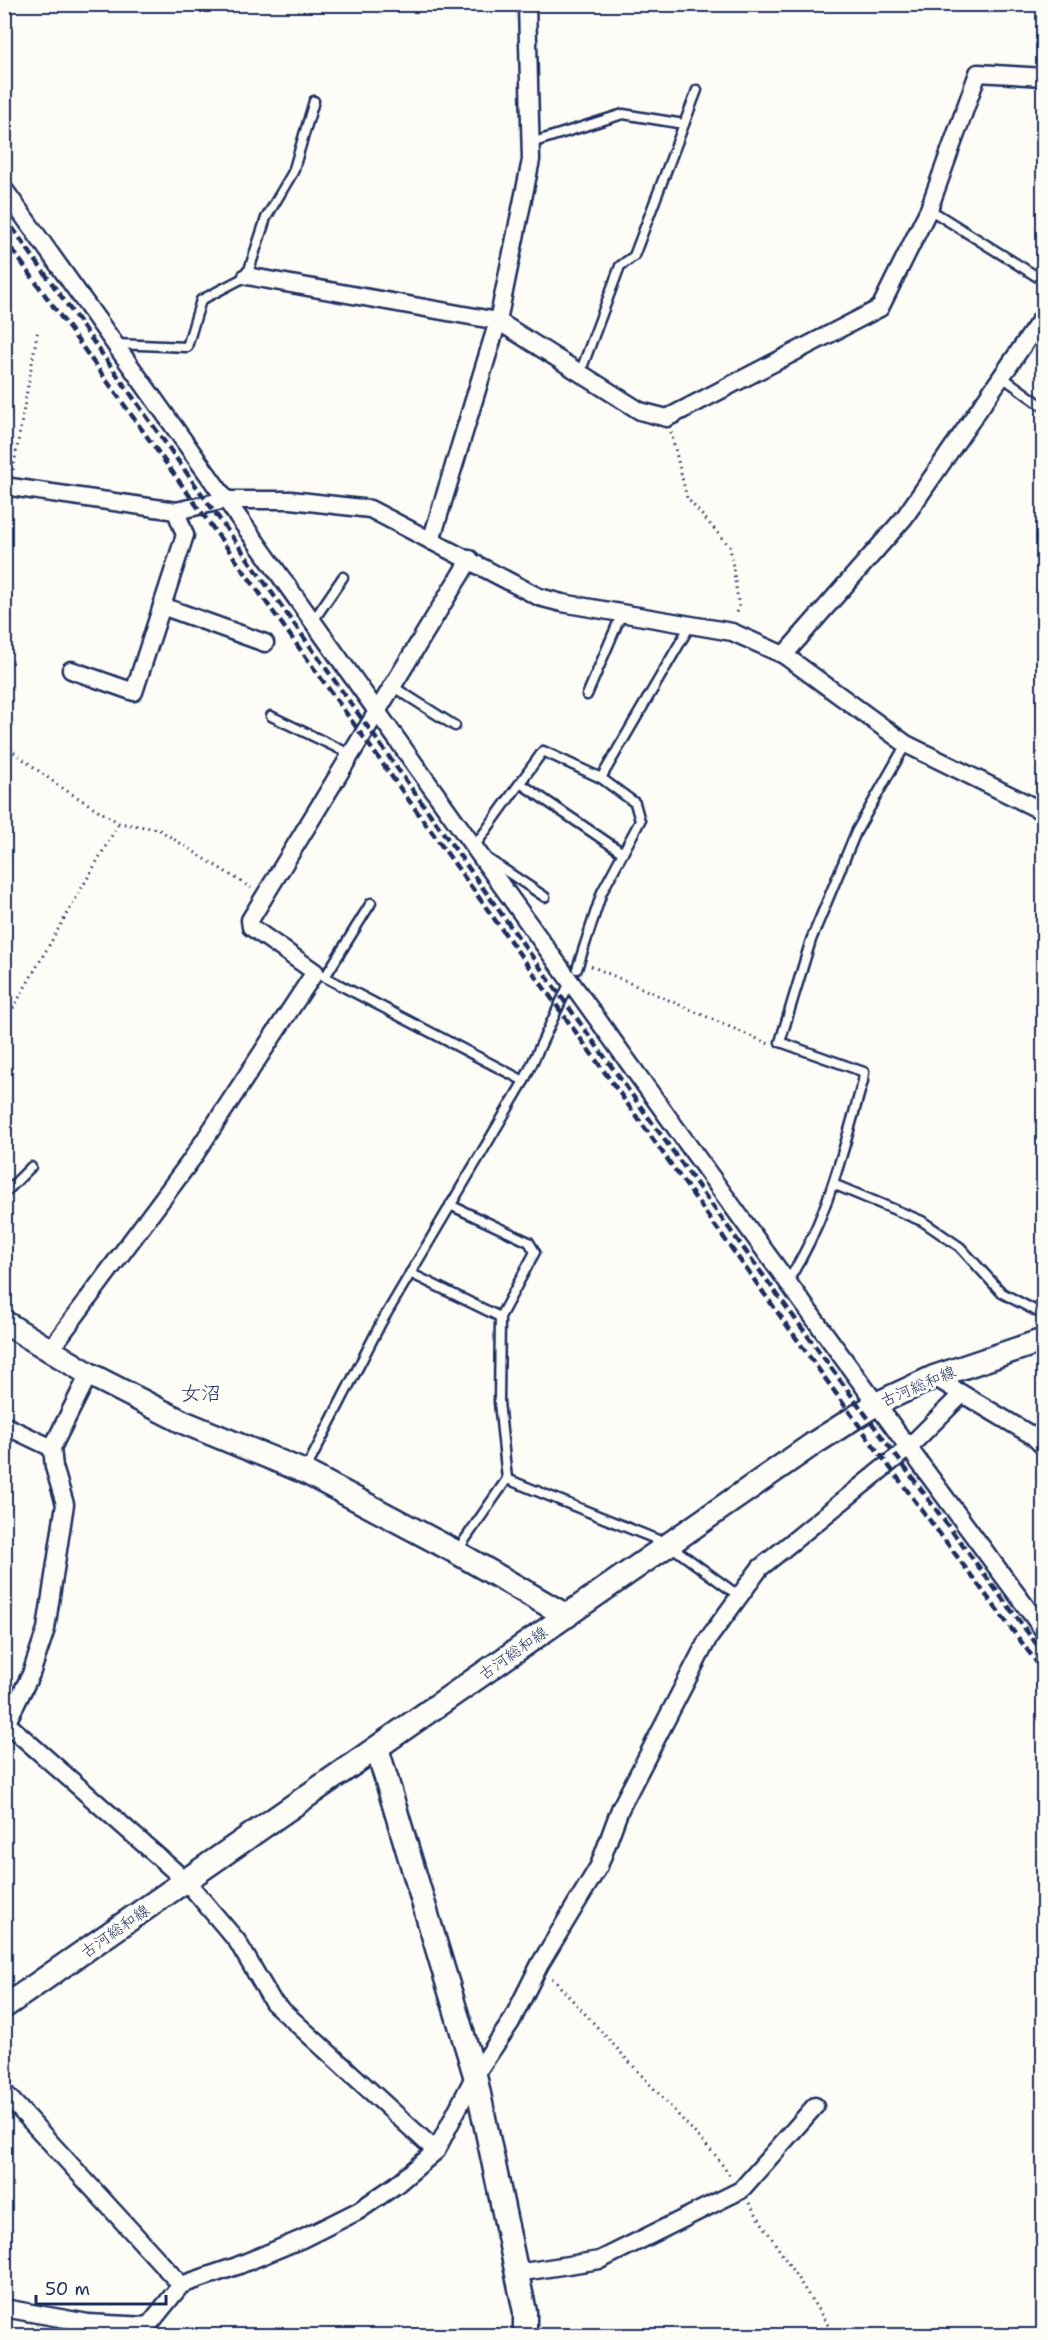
<svg xmlns="http://www.w3.org/2000/svg" width="1048" height="2340" font-family="'Shantell Sans','Klee One',sans-serif">
  <rect width="100%" height="100%" fill="#fdfcf7"/>
  <filter id="ink" filterUnits="userSpaceOnUse"><feTurbulence type="fractalNoise" baseFrequency=".0167" numOctaves="2"/><feDisplacementMap in="SourceGraphic" scale="12" xChannelSelector="R" yChannelSelector="G"/><feConvolveMatrix kernelMatrix="1 2 1 2 8 2 1 2 1" color-interpolation-filters="sRGB"/></filter>
  <g filter="url(#ink)">
    <g fill="none" stroke-linecap="round" stroke-linejoin="round">
      <defs>
        <g id="lane">
          <path d="M531,143L623,114L684,124"/>
          <path d="M929,209L1044,281"/>
          <path d="M116,344L187,347L201,300L247,276L266,218L293,172L314,101"/>
          <path d="M580,373L620,266L634,256L697,90"/>
          <path d="M1001,376L1044,407"/>
          <path d="M313,621L343,577"/>
          <path d="M392,686L455,726"/>
          <path d="M587,695L622,613"/>
          <path d="M271,716L350,754"/>
          <path d="M601,778L691,624"/>
          <path d="M520,783L623,853"/>
          <path d="M474,847L543,751L601,778L635,803L640,821L602,892L577,969"/>
          <path d="M488,859L545,897"/>
          <path d="M315,972L524,1081"/>
          <path d="M325,977L371,903"/>
          <path d="M833,1184L922,1221L960,1247L1002,1293L1038,1312L1044,1310"/>
          <path d="M4,1194L31,1167"/>
          <path d="M450,1205L529,1242L535,1252L500,1317L499,1402L507,1479L457,1551"/>
          <path d="M410,1273L500,1317"/>
          <path d="M787,1282C827,1222 843,1150 863,1081L864,1072L780,1042L811,940L856,832L906,744"/>
          <path d="M305,1471L381,1323L524,1081L570,982"/>
          <path d="M507,1479L668,1544L739,1596"/>
        </g>
        <g id="street">
          <path d="M4,189C349,671 690,1155 1044,1631"/>
          <path d="M247,276L498,321L640,411L667,418L880,308L929,209L978,73L1044,77"/>
          <path d="M4,486L176,511L226,500H291L370,509L539,597L562,603L732,632L784,655L906,744L1044,812"/>
          <path d="M431,541L498,321L531,160L527,4"/>
          <path d="M162,606L265,643"/>
          <path d="M784,655L904,518L1044,315"/>
          <path d="M71,670L134,692L185,535L176,511"/>
          <path d="M50,1350L192,1159L315,972L251,927L250,920L470,559"/>
          <path d="M934,1377L1033,1436L1044,1447"/>
          <path d="M4,1425L52,1448"/>
          <path d="M4,1721L187,1882L237,1941L273,2002L436,2151"/>
          <path d="M7,1722L31,1674L46,1629L65,1504L54,1467L52,1448L89,1374"/>
          <path d="M4,2092L181,2285"/>
          <path d="M517,2273L600,2260L741,2190L815,2106"/>
          <path d="M4,2308L88,2323L148,2326L181,2285L237,2266L302,2239L358,2211L396,2185L436,2151L475,2075L511,2022L540,1964L599,1866L620,1809L708,1639L760,1568L908,1448L961,1395"/>
        </g>
        <g id="secondary">
          <path d="M4,1322L89,1374L183,1422L305,1472L456,1552L567,1616"/>
          <path d="M377,1748L475,2075L525,2312V2336"/>
          <path d="M4,2007L813,1444L876,1404L934,1377L1044,1340"/>
        </g>
      </defs>
      <use href="#lane" stroke="#1b2f5e" stroke-width="13"/>
      <use href="#street" stroke="#1b2f5e" stroke-width="21"/>
      <use href="#secondary" stroke="#1b2f5e" stroke-width="27"/>
      <g stroke="#1b2f5e" stroke-width="3" stroke-dasharray="1.5 4.5" stroke-linecap="butt">
        <path d="M671,432L687,498L730,547L739,607L736,616"/>
        <path d="M13,470L38,329"/>
        <path d="M4,745L59,786L119,823L158,829L251,888"/>
        <path d="M591,966L769,1044"/>
        <path d="M4,1024L119,823"/>
        <path d="M552,1978L716,2156L730,2176"/>
        <path d="M749,2203L835,2336"/>
      </g>
      <use href="#lane" stroke="#fdfcf7" stroke-width="8"/>
      <use href="#street" stroke="#fdfcf7" stroke-width="16"/>
      <use href="#secondary" stroke="#fdfcf7" stroke-width="22"/>
      <g stroke="#1b2f5e" stroke-width="4.5" stroke-dasharray="9 4.5" stroke-linecap="butt">
        <path d="M4,216C347,698 688,1181 1044,1654"/>
        <path d="M4,238L876,1449L1044,1672"/>
      </g>
    </g>
  </g>
  <g text-anchor="middle" dominant-baseline="central" stroke-width="6" stroke-linejoin="round" paint-order="stroke">
    <g font-size="16" fill="#1b2f5e" stroke="#fdfcf7">
      <text transform="translate(918 1386) rotate(-23)">古河総和線</text>
      <text transform="translate(513 1653) rotate(-35)">古河総和線</text>
      <text transform="translate(115 1931) rotate(-35)">古河総和線</text>
    </g>
    <g font-size="20" fill="#1b2f5e" stroke="#fdfcf7">
      <text x="201" y="1393">女沼</text>
    </g>
  </g>
  <rect width="1048" height="2340" fill="none" stroke="#fdfcf7" stroke-width="24"/>
  <rect x="12" y="12" width="1024" height="2316" fill="none" stroke="#1b2f5e" stroke-width="2" filter="url(#ink)"/>
  <path d="M36 2295v9h130v-9" fill="none" stroke="#1b2f5e" stroke-width="3"/>
  <text x="45" y="2295" font-size="18" fill="#1b2f5e" stroke="#fdfcf7" stroke-width="4.5" paint-order="stroke">50 m</text>
</svg>
